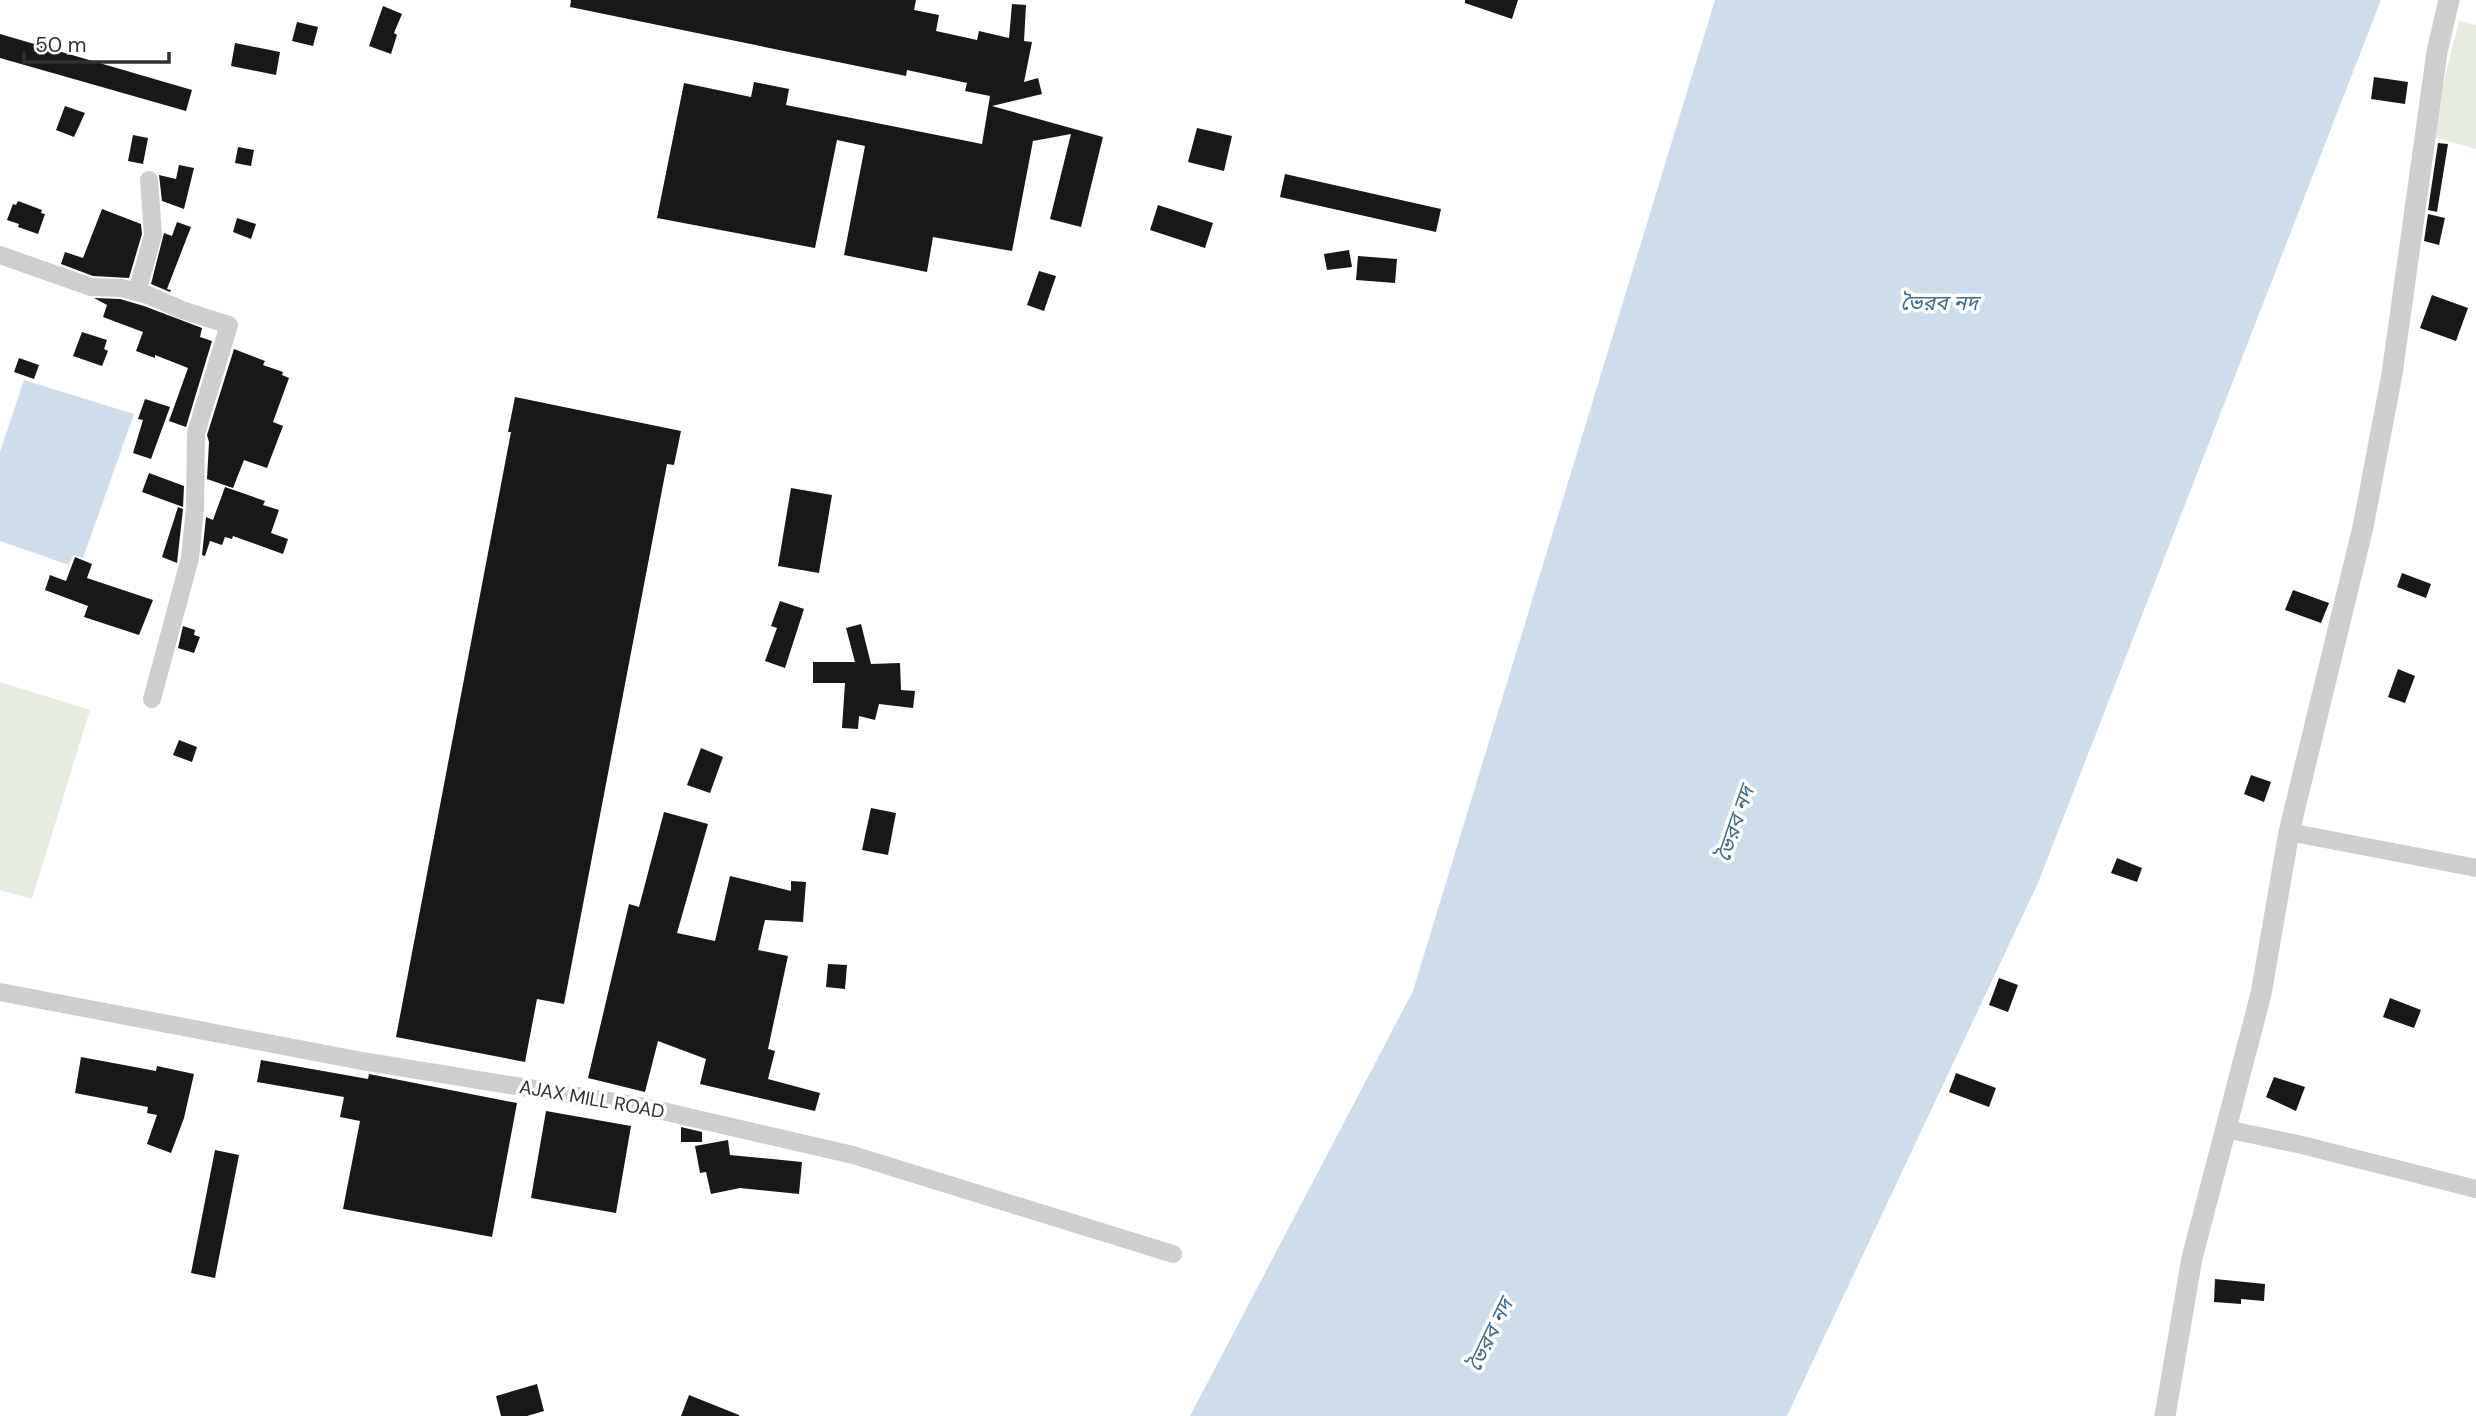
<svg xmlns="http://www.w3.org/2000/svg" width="2476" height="1416" font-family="'DM Sans','Noto Sans Bengali',sans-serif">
  <rect width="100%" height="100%" fill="#fff"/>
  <g fill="#e6ede0">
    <path d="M2459,21L2476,25V149L2430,136Z"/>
    <path d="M0,682L90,710L32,899L0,890Z"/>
  </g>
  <g fill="#ceddeb">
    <path d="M1715,0H2381L2038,883L1787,1416H1190L1413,991Z"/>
    <path d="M24,380L134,414L83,558L73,555L69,565L0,541V452Z"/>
  </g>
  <g fill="#181818">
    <path d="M571,0H916L914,10L939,15L936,31L977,40L979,31L1009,38L1012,4L1026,5L1024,41L1032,42L1024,82L1038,78L1042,94L992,106L1103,137L1081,227L1050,219L1071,134L1033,141L1012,251L933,237L927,272L844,255L865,146L837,140L815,248L657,218L684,83L751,97L754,82L789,89L786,105L982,144L990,96L965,91L967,83L907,70L906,76L570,7Z"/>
    <path d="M1465,0H1518L1512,19L1465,3Z"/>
    <path d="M383,6L402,14L394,33L397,35L391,54L369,46Z"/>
    <path d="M297,22L318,27L313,46L292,41Z"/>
    <path d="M0,34L192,90L186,111L0,58Z"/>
    <path d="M235,43L280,52L276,75L231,66Z"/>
    <path d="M2374,77L2408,82L2405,104L2371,99Z"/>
    <path d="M65,106L85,113L74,137L56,130Z"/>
    <path d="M1197,128L1232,136L1224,171L1188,162Z"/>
    <path d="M133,135L148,138L143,164L128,161Z"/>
    <path d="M2438,143L2448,144L2437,212L2428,210Z"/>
    <path d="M238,147L254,150L251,166L235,163Z"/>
    <path d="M179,165L194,168L184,209L162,201L159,175L176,179Z"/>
    <path d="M1285,174L1441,209L1436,232L1280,197Z"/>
    <path d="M18,201L42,210L41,213L45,214L38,234L18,227L19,224L7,220L13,204L16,205Z"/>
    <path d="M1158,205L1213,223L1205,248L1150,230Z"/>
    <path d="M102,209L141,224L142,234L129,278L93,276L61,264L65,252L83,258Z"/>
    <path d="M2428,214L2445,218L2439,245L2424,241Z"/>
    <path d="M237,218L256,224L251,239L233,232Z"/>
    <path d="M177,222L191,227L167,289L171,290L170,292L151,284L164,233L172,236Z"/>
    <path d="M1349,250L1352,267L1327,270L1324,254Z"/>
    <path d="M1358,256L1397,259L1395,283L1356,280Z"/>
    <path d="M1039,271L1056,276L1044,311L1027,305Z"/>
    <path d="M2432,295L2468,308L2456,341L2420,328Z"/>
    <path d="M94,298L120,299L144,306L202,328L200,337L212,341L186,427L169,421L188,368L155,355V358L136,351L143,332L103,317L107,305Z"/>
    <path d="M82,332L107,340L104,349L108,351L102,366L73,356Z"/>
    <path d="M234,349L265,361L263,365L283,372L282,375L289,378L273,422L283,426L267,468L244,460L233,488L207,479L209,442L207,435Z"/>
    <path d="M19,358L39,365L34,379L14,372Z"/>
    <path d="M515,397L681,431L674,465L667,464L564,1004L537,999L525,1062L396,1037L511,432H508Z"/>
    <path d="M145,399L170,407L151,459L133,453L143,420L138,419Z"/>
    <path d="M149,473L184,486L183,507L142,492Z"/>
    <path d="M225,487L265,501L263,505L279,510L271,533L288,539L283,554L233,536L232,539L225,537L222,545L210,541L205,556L202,555L206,517L213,520Z"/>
    <path d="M791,488L832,495L819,573L778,566Z"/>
    <path d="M178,507L183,509L177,563L162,557Z"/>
    <path d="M75,557L92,564L87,578L153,600L139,635L84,617L88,606L45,590L50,575L66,581Z"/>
    <path d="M2402,573L2431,584L2426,598L2397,587Z"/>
    <path d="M2293,590L2329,603L2321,623L2285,610Z"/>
    <path d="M780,601L804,609L785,668L765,661L777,628L771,626Z"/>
    <path d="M861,624L871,664L900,663L901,690L915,691L913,708L879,704L875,720L859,716L858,729L842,728L845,683H813V662H855L846,628Z"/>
    <path d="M183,626L195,630L194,635L200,637L194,653L178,648Z"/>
    <path d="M2398,669L2415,676L2405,703L2388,697Z"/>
    <path d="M179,740L197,747L192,762L173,755Z"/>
    <path d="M701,748L723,757L710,793L687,785Z"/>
    <path d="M2251,775L2271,782L2264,802L2244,794Z"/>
    <path d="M871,808L896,813L888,855L862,850Z"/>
    <path d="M664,812L708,824L677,933L715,941L730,876L791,891V881L806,882L803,922L765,920L758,950L788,956L768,1049L775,1051L768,1079L820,1093L815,1111L700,1084L706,1059L658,1041L645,1092L588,1078L629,904L639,907Z"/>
    <path d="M2117,858L2142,868L2137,882L2111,873Z"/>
    <path d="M828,964L847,965L845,989L826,987Z"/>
    <path d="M1999,978L2018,985L2008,1012L1989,1005Z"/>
    <path d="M2390,998L2421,1010L2414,1028L2383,1017Z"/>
    <path d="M81,1057L156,1071L157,1066L194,1074L184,1118L171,1153L147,1144L157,1115L147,1113L148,1107L75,1093Z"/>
    <path d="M261,1060L368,1079L369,1074L517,1103L492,1237L343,1209L360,1121L340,1117L344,1097L257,1082Z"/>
    <path d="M1956,1073L1996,1088L1989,1107L1949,1092Z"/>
    <path d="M2274,1077L2305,1087L2296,1111L2266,1097Z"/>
    <path d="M546,1111L631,1126L616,1213L531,1198Z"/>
    <path d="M681,1127L702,1132V1142H681Z"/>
    <path d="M728,1140L730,1155L802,1162L799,1194L740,1188L711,1194L706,1172L700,1173L695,1146Z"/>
    <path d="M215,1150L239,1155L215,1278L191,1273Z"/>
    <path d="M2215,1279L2265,1284L2264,1301L2241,1299V1304L2214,1302Z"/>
    <path d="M537,1384L544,1411L527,1416H501L496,1396Z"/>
    <path d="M689,1395L739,1415V1416H681Z"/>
  </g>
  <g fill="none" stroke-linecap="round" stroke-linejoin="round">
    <g stroke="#cecece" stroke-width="18">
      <path d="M0,255L91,287L122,288L148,295L182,310L229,325L196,433L195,508L190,558L152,699"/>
      <path d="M137,292L153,235L149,180"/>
      <path d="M2289,832L2476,868"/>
      <path d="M0,992L362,1061L645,1107L853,1155L1173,1254"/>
      <path d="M2226,1129L2302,1145L2476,1189"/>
    </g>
    <path stroke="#cecece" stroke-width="21" d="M2165,1416L2192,1258L2261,994L2289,832L2363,527L2392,374L2437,52L2449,0"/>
  </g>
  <g text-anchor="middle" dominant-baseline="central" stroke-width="7" stroke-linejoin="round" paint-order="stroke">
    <g font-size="19" fill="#313131" stroke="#fff">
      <text transform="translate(592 1099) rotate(10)">AJAX MILL ROAD</text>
    </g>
    <g font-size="21" font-style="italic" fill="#426b90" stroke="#fff">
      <text x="1939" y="303">ভৈরব নদ</text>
      <text transform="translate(1735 824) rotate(-71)">ভৈরব নদ</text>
      <text transform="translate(1490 1335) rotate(-64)">ভৈরব নদ</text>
    </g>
  </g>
  <path d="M24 52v10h145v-10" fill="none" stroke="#313131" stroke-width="3.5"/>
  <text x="35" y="52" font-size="21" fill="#313131" stroke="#ffffff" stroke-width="5" paint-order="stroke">50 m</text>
</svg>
